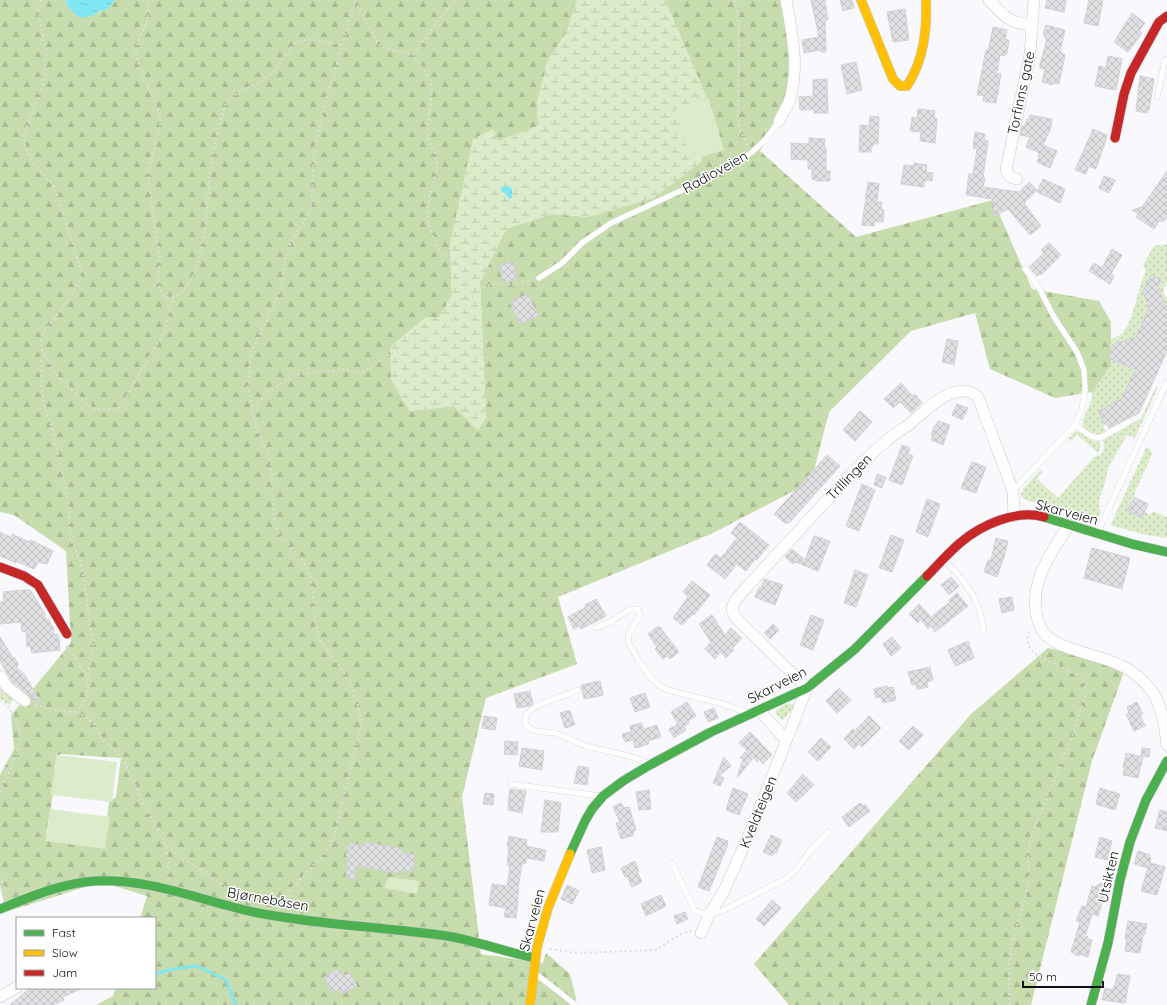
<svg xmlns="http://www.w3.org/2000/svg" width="1167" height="1005" font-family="Quicksand,sans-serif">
  <defs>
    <pattern id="grass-dots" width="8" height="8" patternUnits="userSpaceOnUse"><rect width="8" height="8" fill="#dceccb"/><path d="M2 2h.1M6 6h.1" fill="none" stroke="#bcc9ad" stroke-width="1.8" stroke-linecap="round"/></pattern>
    <pattern id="forest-firs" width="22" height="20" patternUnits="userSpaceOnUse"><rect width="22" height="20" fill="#c8ddae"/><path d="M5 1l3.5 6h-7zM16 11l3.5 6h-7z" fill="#abbc95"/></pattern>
    <pattern id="wetland-marsh" width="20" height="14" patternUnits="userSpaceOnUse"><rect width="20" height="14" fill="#dceccb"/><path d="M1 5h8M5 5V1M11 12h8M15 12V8" fill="none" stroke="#bcc9ad"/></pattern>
    <pattern id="water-ripples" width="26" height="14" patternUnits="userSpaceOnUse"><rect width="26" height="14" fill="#80e7f2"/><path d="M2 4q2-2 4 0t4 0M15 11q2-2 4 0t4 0" fill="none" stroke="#6dc5ce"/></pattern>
    <pattern id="building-cross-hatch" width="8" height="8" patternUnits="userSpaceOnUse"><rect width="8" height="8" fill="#e0e0e3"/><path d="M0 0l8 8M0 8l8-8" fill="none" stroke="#bfbfc2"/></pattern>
  </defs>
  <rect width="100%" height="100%" fill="#f8f8fd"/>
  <g fill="url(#grass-dots)">
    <path d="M1167,244V283L1164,288V294L1167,298V306L1165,305L1158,287L1162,280L1152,276L1150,308L1137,337L1109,359L1135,371L1123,399L1099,412L1105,425L1103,426L1106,432C1097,437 1090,433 1083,427V420L1091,401L1092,395L1090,386L1108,341C1112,339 1117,337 1120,335C1134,324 1137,287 1146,271L1143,265L1154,246Z"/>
    <path d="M1156,387L1158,388L1135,438L1127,435L1108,468L1104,487L1100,496L1099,507L1101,513L1097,519L1043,504L1028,501L1022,497L1021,494L1024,488L1040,470L1043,472L1037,479L1058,498L1095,456L1101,455L1104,447L1103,440L1141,418Z"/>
    <path d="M1076,431C1085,433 1087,441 1100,442L1101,446L1098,453L1077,435L1071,441L1068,439Z"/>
    <path d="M1146,448H1149L1152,454L1127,511L1141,518L1145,512L1151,515L1153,511L1167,517V538L1147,535L1113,526L1111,524Z"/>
    <path d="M0,680L15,699L9,705L0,698Z"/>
    <path d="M789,703L793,704V708L784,719L782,720L775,713L777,709Z"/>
  </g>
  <g fill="url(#forest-firs)" fill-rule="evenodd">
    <path d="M0,0H66L67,6L78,17H89L112,5L115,0H577L567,32L548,60L537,103L538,126L499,141L450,243L452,295L439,318L409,411L454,406L478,430L486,417L480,282L506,229L552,214L589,217L713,113L665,0H784L793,91L760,151L856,237L993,200L1032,289L1099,301L1111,322V365L1092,392L1055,398L990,369L975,313L911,331L829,412L811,482L711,534L558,597L577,664L486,698L462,797L481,954L543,963L546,953L570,974L576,998L575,1005H96L113,996L116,988H155V918H140L147,896L101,882L6,912L0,885V775L14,749L11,715L71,643L66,551L14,515L0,512ZM60,754L121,758L116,797L109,802L103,846L46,835Z"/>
    <path d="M1048,648L1086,657L1125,669L1092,761L1031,1005H789L754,964L971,714Z"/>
  </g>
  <path fill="url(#wetland-marsh)" d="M577,0H665L713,113L701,162L654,198L589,217L552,214L506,229L480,283L486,416L478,431L454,406L409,411L391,379L390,347L426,317H439L452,295L450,243L473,139L493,129L499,141L538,126L537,103L548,60L567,32Z"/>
  <g fill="#dceccb">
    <path d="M709,99L724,150L690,160L675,109Z"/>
    <path d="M56,755L117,762L112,802L51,795Z"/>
    <path d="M50,809L110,817L105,849L46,841Z"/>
    <path d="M391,877L419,881L417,894L385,888L387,880Z"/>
  </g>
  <g fill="url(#water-ripples)">
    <path d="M66,0H115C111,6 107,11 99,11C93,18 86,17 78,17L67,6Z"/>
    <path d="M506,186H509L512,189V198L510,199H509L505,193L502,192L500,189Z"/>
  </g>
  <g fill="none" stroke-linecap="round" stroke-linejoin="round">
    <path stroke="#80e7f2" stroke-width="3" d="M155,974L173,969L197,966L226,980L236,1005"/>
  </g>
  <g fill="url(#building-cross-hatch)" stroke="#d2d2d6">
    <path d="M811,0H825L828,20H825L826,52H821V50L804,53L802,40L819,37Z"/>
    <path d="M840,0H852L854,8L843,11Z"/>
    <path d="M1047,0H1066L1064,12L1045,8Z"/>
    <path d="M1089,0H1103L1098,26L1084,23Z"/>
    <path d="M905,9L909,40L893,42L887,12Z"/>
    <path d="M1132,13L1145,23L1139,31L1142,33L1128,52L1114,42Z"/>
    <path d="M1046,25L1065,30L1060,52L1065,55L1059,84L1053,83L1052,85L1042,82L1045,69L1040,68V64L1047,39L1045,38V36L1043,35Z"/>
    <path d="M993,27L1007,30L1005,39L1009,40L1007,54L1005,56L1000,55L997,73L1001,74L996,103L983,101L984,96L977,95L986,50L988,51Z"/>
    <path d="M1108,56L1122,59L1116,90L1095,86L1099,66L1106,68Z"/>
    <path d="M856,62L862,90L847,94L841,65Z"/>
    <path d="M1140,76L1154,79L1149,110L1148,109L1147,113L1136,111Z"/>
    <path d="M827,79L828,113H814V109L800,110L799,97L813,96V80Z"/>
    <path d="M918,109L935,111L934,118L937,119L935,143L920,141L921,132L910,131L912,117L917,118Z"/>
    <path d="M1030,115L1052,119L1051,128L1043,145L1057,151L1050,168L1037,162L1039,158L1038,157L1039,154L1038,152L1026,147L1030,137L1020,135L1022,126H1025L1027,119H1029Z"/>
    <path d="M870,116L879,117L878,144H873V147H871V152H859L860,125L869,126Z"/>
    <path d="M1093,129L1107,135L1106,140L1096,169L1089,166L1086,174L1075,170Z"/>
    <path d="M975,132L985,134L984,140L988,141L983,178H985L983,187L1019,192L1029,182L1037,190L1024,203L1041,226L1030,235L1008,209L994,216L993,199L966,195L969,174H973L977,149L973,148Z"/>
    <path d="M809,138L825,139L824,148H826V171H830V181H816V180L812,179V169H808V160L791,159V143L809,144Z"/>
    <path d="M914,163L927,165L926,172L933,173L932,181L925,180L924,187L901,184L904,165L913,166Z"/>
    <path d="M1167,171V217L1164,221H1159L1154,229L1136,217L1138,214L1132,210L1142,207Z"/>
    <path d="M1104,176L1115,180L1109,193L1099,188Z"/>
    <path d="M1043,179L1065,189L1060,203L1037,192Z"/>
    <path d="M868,182L879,184L877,202H882L881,209L884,210L883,222L874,221V226L862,225Z"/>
    <path d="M1049,243L1061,255L1041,275L1040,274L1037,276L1029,267L1044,253L1041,250Z"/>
    <path d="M1112,249L1122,255L1111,274L1114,276L1110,284L1089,271L1094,263L1102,268Z"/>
    <path d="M514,262L517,279L503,282L499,265Z"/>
    <path d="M1151,275L1161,279L1158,287L1165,305L1167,306V351L1139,413L1109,428L1106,423L1104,425L1099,411L1122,398L1135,370L1108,358L1114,344L1136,337L1149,308L1143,292Z"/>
    <path d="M528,294L538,316L520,324L510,302Z"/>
    <path d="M947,339L958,341L954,365L942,362Z"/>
    <path d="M901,383L913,396L915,394L922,403L911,413L900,402L893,408L884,399Z"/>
    <path d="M957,404L968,408L962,420L952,415Z"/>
    <path d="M860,411L872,422L855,441L843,430Z"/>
    <path d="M938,421L950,425L943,445L931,440L933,436L931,435L935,425L936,426Z"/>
    <path d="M902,445L910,448L908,454L913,456L902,485L889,480Z"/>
    <path d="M827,455L840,466L789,523L787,522L786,524L774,514Z"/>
    <path d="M972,462L986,467L976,493L961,488Z"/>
    <path d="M877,474L886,477L882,488L874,485Z"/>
    <path d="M862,484L875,490L859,531L846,526Z"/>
    <path d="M1134,497L1148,504L1142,518L1127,511Z"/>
    <path d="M927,499L940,504L928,537L916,532Z"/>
    <path d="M740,522L769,545L757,560L755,559L746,571L737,564L725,579L707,565L715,554L721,558L737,538L731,533Z"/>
    <path d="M0,532L11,537L12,534L29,542L31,540L53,551L47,564L38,562L34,569L16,561V563L0,556Z"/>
    <path d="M891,535L904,540L892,572L879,568Z"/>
    <path d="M814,536L830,541L818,571L796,562L793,564L785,557L792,549L805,560Z"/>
    <path d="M996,538L1008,541L1004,557L997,577L984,572L988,560H991Z"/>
    <path d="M1092,548L1130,558L1122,589L1084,578Z"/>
    <path d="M855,570L868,575L856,607L844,603Z"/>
    <path d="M951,577L959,586L949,595L941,585Z"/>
    <path d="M764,579L783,585L775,605L755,597L759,587L761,588Z"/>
    <path d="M692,581L710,595L694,615L693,614L682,625L673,618L688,597L683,592Z"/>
    <path d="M23,590H29L31,591L45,614V619H48L54,629V635L57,634L59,638L60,650L32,653L30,646L27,647L26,632L22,631L21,622L0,624V602H4L3,592Z"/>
    <path d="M957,593L968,606L935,632L931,626L928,629L921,619L918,623L909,614L919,604L931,617L950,602L949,600Z"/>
    <path d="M1012,597L1014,610L1002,613L999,599Z"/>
    <path d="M596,599L606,616L605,617L581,629L579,626L574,629L568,617L586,607L585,605Z"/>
    <path d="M712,615L725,635L731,628L742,638L732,649L734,650L726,658L721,652L715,659L705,649L711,642L699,624Z"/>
    <path d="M811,615L824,620L813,650L800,645Z"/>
    <path d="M773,624L779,630L770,639L764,633Z"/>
    <path d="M657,627H660L679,652L670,659L667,656L663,659L655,649L657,647L648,634Z"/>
    <path d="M0,637L13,658L14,657L18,663V666L16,667L25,675L40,702L39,703L12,682L0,661Z"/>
    <path d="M892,637L901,648L891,656L883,644Z"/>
    <path d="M968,641L974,658L955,666L948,650Z"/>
    <path d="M930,667L933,680L927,682L928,687L919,689H917L916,684L912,685L908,672Z"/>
    <path d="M600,681L603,695L584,699L581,685Z"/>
    <path d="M887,686L888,688L893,687L896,700L883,703L881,697L876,698L874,689Z"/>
    <path d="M839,688L851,700L837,713L826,701Z"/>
    <path d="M530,691L533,704L530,706L517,708L514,694Z"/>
    <path d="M645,693L650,707L635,712L630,698Z"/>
    <path d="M687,702L696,716L688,721L689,723L684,726L686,730L674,738L669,729L678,724L671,712Z"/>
    <path d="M1137,702L1143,714L1140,715L1145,726L1134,731L1126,714L1129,713L1127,707Z"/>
    <path d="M714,708L718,718L708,722L704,712Z"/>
    <path d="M567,711H570L575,725L565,728L560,713Z"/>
    <path d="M484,716L497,718L495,730L482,728Z"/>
    <path d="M869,716L881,728L862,747L859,744L854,749L844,739L853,729L855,731Z"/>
    <path d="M641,723L644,729L657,725L661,737L648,741L649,744L635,748L633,740L625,742L622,734L631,732L630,726Z"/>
    <path d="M913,726L923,735L909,750L899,741Z"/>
    <path d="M750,732L772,755L763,764L759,759L757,762L753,758L737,778L743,759L740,758L747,750L739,743Z"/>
    <path d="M821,738L831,747L818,761L808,752Z"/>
    <path d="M505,741L518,742L517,755L504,754Z"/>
    <path d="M522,748L544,751L542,770L519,766Z"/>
    <path d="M1142,748L1150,749L1149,757L1141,756Z"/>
    <path d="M1126,753L1143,757L1138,778L1123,775L1125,768H1123Z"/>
    <path d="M724,757L731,766L719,776L724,778L720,786L713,783Z"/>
    <path d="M578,766L589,768L587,785L574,783Z"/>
    <path d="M803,774L814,785L796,802L787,793Z"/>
    <path d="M733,788L748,794L739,815L726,810Z"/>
    <path d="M1100,788L1120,794L1115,810L1096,804Z"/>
    <path d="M510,789L526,791L522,813L508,810L509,803H508Z"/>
    <path d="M649,790L651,809L639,810L636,792Z"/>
    <path d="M485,793L494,794L493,805L483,804Z"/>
    <path d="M545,800L561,803L558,832H541Z"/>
    <path d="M621,803L624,808L629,807L636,830L633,831L634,835L621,839L616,823L620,822L613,807Z"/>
    <path d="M860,803L863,806L865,804L870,811L849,827L842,817Z"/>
    <path d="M1160,810L1167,812V831L1155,828Z"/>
    <path d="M771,835L782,840L776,853L774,852L772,856L763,852Z"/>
    <path d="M509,836L527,840L526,846L546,850L544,861L526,858V863L522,864L518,889H519L517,900L518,901L516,918L504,917L506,908L489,905L492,884L507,886L510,866L507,865L509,846H507Z"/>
    <path d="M717,837L728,841L727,843L728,844L709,891L698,887Z"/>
    <path d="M1100,837L1112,841L1107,860L1095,857Z"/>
    <path d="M365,842L402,849L401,852L415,855L412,872L398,870L397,873L356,866L355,879L346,878L348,858L346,855L349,843L364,846Z"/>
    <path d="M601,847L605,870L592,873L587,850Z"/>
    <path d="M1138,851L1150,855V858H1151L1150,863L1165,867L1157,895L1141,891L1148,868L1134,864Z"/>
    <path d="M635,861L639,871H637L642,882L632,887L627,876L625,877L621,868Z"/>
    <path d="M1101,883L1108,885L1098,916L1092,914L1085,936L1088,937L1087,939L1092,940L1088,957L1079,954V956L1071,952L1080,922L1076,921L1082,906L1086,907L1092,886L1095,887Z"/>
    <path d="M567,885L579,891L572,904L561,899Z"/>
    <path d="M661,895L666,906L646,916L641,904Z"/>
    <path d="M772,900L781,908L764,926L756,919Z"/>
    <path d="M685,912L688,919L677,924L674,916Z"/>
    <path d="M1128,921L1147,924L1145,934H1143L1140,953L1125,951L1127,939H1125Z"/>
    <path d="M339,969L343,976L350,973L357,986L342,994L339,989L332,992L324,977Z"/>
    <path d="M1117,974L1130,976L1125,1003L1102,1000L1105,988L1113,990L1114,986H1115Z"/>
    <path d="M30,988H83L63,997L64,1000L53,1005H10Z"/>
  </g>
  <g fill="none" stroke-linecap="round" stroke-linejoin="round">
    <defs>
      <g id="lane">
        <path d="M1157,97L1165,60L1167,59"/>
        <path d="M539,278L561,264L582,243L611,223L691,186L737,162L751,153L765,140L779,121"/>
        <path d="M1075,425C1083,430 1091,440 1102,437L1129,422"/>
        <path d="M1013,491L1075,425L1082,410L1085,389L1084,370L1077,352L1054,317L1038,286L1025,269"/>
        <path d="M1098,532L1167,382"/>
        <path d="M944,560C957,572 971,589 978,606C981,614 982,623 984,631"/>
        <path d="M595,628L610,622L631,609H638L640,615L629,634L628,642L640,663L652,679L660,686L671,691L723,704L748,713"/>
        <path d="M578,690C565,697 514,706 527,727L535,731L556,733L585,746L629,756L648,763"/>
        <path d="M511,784L600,796"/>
        <path d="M672,863L695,911L709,915L724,910L787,878L797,869L810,851L829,832"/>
        <path d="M537,975L562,994L575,1005"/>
      </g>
      <g id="street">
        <path d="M989,0C1002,15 1011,24 1032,25"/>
        <path d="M779,121C782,115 786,108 789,102C800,68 792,34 786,0"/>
        <path d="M1017,179L1010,177L1006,170L1030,54L1034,0"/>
        <path d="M1069,525C1051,553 1029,582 1037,617C1039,624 1041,631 1047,636C1061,650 1100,655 1120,665C1132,670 1143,680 1151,690C1162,705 1165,727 1167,745"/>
        <path d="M0,676L7,687L25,701"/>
        <path d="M759,710L786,740"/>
        <path d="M701,933L709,915L724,891L751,830L807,688L735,617L732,609L734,602L746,588C769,563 793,537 816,512C838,488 859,464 884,443C892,435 902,430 911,423C925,411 942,393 961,391C968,390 973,393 978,397L1013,491L1014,516"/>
        <path d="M0,997L17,987"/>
      </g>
      <g id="fast">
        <path d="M1044,517L1132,544L1167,552"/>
        <path d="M570,854L585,821L592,809L603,796L623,781L648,766L711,732L807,688L855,649L927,576"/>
        <path d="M0,909C30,897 62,883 95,881C151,878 204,902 258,913C320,925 384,927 447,936C477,941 505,952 535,958"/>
        <path d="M1091,1005L1108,943L1120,880L1130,842L1146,800L1167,761"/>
      </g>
      <g id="slow">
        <path d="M861,0L893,79L900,86H907C924,60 927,30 926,0"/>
        <path d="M530,1005L537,947L548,908L570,854"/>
      </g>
      <g id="jam">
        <path d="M1115,138L1124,94L1131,73L1159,22L1167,16"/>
        <path d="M0,567L24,576L38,585L67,634"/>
        <path d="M927,576C938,565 948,553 960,543C981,525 1016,509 1044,517"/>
      </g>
    </defs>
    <use href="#lane" stroke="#c8c8cc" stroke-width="6"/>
    <use href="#street" stroke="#c8c8cc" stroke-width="12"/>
    <use href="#fast" stroke="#c8c8cc" stroke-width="10"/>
    <use href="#slow" stroke="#c8c8cc" stroke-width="10"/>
    <use href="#jam" stroke="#c8c8cc" stroke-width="10"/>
    <g stroke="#dedee0" stroke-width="2" stroke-dasharray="2 3" stroke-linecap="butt">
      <path d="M41,0L38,13L46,50L45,79L23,137L25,146L33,163L51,183L57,194L81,270L80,279L71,296L45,331L41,341L42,349L54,372L85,403L96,410H113L122,405L140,372L164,333L173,297"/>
      <path d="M147,0C153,21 137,34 136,53C136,56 138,60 138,63L160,115V127L148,170L150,193L160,261L158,280L160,289L164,297C172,297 179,296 184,290C208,262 206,196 212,159C215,140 221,121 226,102C238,90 254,87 268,77C280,68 287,47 300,41C309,37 333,44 343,45"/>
      <path d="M735,0L739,26L738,121L741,132L748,146"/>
      <path d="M355,1L379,45L388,49L412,54L418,48L448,8L458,0"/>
      <path d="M412,54C418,62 427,72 430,82C435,99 425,119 428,136C430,147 438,154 437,165C435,179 430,193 428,207C426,224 434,242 443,255L457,259L460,265L469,302"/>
      <path d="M42,350L41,383L45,408L53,432L69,504L70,538L81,562L93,646L87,681"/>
      <path d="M254,417L248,386L251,352L280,291L286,256L291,241L310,212L312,200L314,153L326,99L338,61L355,0"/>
      <path d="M66,646C69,651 72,654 76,659C84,671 93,688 84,702C82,706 79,708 77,712L88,718L94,724L102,739L121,757L128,769L146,809L166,845L169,864L168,878"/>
      <path d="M0,700C7,704 11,710 14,717C29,745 8,769 0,794"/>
      <path d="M35,705L66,712H77"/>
      <path d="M167,846L177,854L237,895"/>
      <path d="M0,876L6,894"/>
      <path d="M286,906L290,891L329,848L335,833L361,726L359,709L350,681L319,639L316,625L311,580L308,569L298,555L278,533L274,523L271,464L268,452L257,431L255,418L258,405L265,394L293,376L301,374L343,370L362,372L368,369L384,357L442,330L458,317L478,291L486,286L494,284L514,285L533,279"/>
      <path d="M550,949L576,953L656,950L679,935L691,931"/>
      <path d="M1009,1005C1010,985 1008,965 1012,945C1016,922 1027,901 1029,877C1030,870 1028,863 1028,856C1028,850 1030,842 1032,835C1046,794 1067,756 1079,714C1081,708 1084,701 1085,694C1092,661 1013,668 1030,629"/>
    </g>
    <use href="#lane" stroke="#fefeff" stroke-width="5.5"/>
    <use href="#street" stroke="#fefeff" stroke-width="11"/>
    <use href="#fast" stroke="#4caf50" stroke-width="9"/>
    <use href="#slow" stroke="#ffc107" stroke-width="9"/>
    <use href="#jam" stroke="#c62828" stroke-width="9"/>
  </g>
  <g text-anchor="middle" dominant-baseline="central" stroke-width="3" stroke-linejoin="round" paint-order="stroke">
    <g font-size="14" fill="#0e0e11" stroke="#fff">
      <text transform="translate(1021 93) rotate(-78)">Torfinns gate</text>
      <text transform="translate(715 172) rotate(-29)">Radioveien</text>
      <text transform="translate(849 477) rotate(-46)">Trillingen</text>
      <text transform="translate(1067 512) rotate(15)">Skarveien</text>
      <text transform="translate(777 685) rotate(-27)">Skarveien</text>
      <text transform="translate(758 812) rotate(-68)">Kveldteigen</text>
      <text transform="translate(1108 877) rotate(-77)">Utsikten</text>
      <text transform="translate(268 899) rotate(10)">Bjørnebåsen</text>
      <text transform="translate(532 920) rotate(-75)">Skarveien</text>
    </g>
  </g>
  <rect x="16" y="917" width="140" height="72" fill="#ffffff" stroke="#9f9fa0"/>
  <rect x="24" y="930" width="20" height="6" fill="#4caf50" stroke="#9f9fa0"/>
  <text x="52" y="937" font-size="12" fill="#0e0e11">Fast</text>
  <rect x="24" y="950" width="20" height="6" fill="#ffc107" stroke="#9f9fa0"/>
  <text x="52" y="957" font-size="12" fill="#0e0e11">Slow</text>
  <rect x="24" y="970" width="20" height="6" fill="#c62828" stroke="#9f9fa0"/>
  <text x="52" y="977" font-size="12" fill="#0e0e11">Jam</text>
  <path d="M1023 981v6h80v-6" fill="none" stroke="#0e0e11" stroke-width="2"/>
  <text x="1029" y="981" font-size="12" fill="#0e0e11" stroke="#ffffff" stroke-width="3" paint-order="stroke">50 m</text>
</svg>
